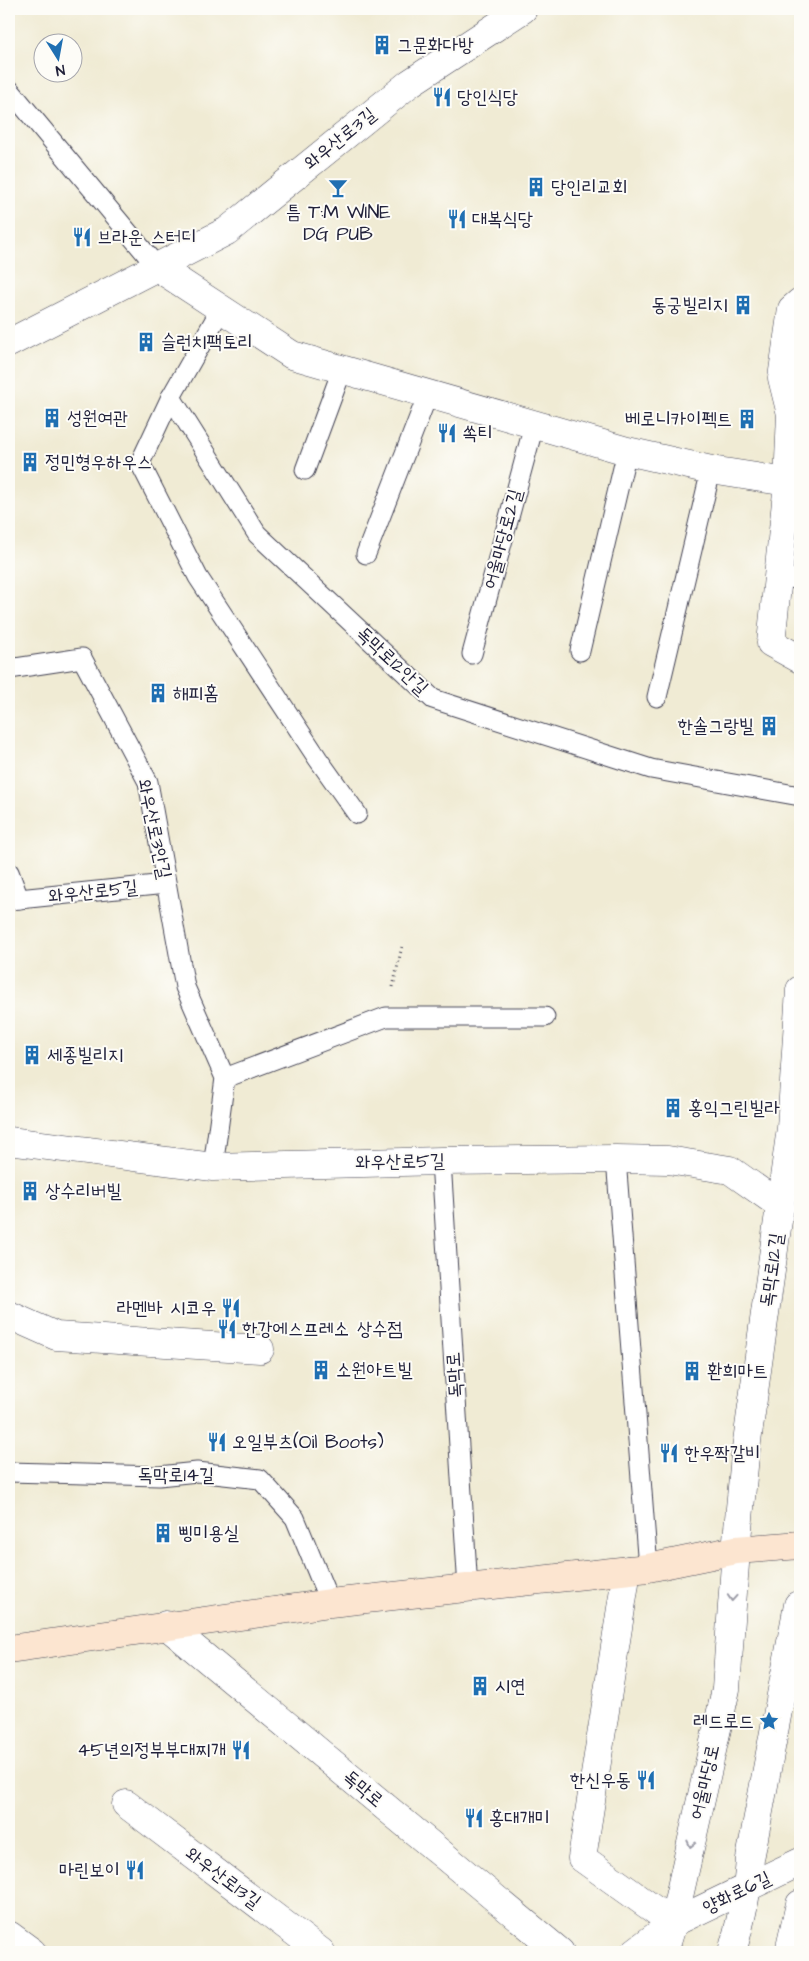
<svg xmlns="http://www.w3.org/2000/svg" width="809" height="1961" font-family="'Architects Daughter','Poor Story',sans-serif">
  <rect width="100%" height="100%" fill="#fdfcf7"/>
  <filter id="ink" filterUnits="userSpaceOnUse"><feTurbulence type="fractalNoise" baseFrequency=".02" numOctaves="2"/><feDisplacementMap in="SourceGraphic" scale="10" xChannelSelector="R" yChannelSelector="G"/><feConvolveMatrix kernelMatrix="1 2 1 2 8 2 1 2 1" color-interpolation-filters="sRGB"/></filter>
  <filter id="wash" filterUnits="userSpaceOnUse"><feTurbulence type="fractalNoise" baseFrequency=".0096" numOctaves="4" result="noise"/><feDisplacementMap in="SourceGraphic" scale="20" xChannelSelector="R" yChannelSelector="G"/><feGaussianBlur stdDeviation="1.12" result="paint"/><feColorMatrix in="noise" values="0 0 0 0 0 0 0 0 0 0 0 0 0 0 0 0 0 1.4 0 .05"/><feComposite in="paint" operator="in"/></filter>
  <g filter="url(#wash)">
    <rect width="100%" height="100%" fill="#f0ebd4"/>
  </g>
  <g filter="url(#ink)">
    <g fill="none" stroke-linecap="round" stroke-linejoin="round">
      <defs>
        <g id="lane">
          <path d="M9,89L157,267"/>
          <path d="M221,309L171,397L140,463L198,577L318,759L357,814"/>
          <path d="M171,397L257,534L433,699L651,769L800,796"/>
          <path d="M305,470L342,370"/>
          <path d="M366,554L428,394"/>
          <path d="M777,575L800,580"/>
          <path d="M580,651L627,451"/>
          <path d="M472,654L534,425"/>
          <path d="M9,669L82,658L148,782L185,987L225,1078L213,1167"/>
          <path d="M657,697L711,470"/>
          <path d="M9,872L19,899"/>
          <path d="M9,900L166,884"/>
          <path d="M225,1078L386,1017H545"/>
          <path d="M616,1159L648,1568"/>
          <path d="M441,1161L468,1589"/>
          <path d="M9,1472L159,1476L197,1472L260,1479L295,1518L330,1603"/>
        </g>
        <g id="street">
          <path d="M157,267L292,355L627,451L711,470L800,484"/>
          <path d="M800,302L792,309L782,378L791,414L788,483L771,643L800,659"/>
          <path d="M9,343L227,231L410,83L523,9"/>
          <path d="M9,1141L213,1167L441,1161L616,1159L668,1160L730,1170L781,1206"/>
          <path d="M9,1315L56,1336L260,1349"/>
          <path d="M627,1570L582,1858L673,1923"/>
          <path d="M166,1625L560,1952"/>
          <path d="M126,1804L321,1952"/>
          <path d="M9,1935L32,1952"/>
          <path d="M635,1952L673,1923L800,1862"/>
          <path d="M664,1952L673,1923L726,1689L736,1550L745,1456L791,1128L800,990"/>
          <path d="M732,1952C741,1921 748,1891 750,1859L798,1605"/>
          <path d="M789,1952L800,1904"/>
        </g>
        <path id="secondary" d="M9,1649L330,1603L648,1568L736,1550L800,1545"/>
      </defs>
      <use href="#lane" stroke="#414052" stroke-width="21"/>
      <use href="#street" stroke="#414052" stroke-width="29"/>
      <use href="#secondary" stroke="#414052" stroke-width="29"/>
      <path stroke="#414052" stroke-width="3" stroke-dasharray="1 4" stroke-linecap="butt" d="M393,987L402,946"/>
      <use href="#lane" stroke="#fff" stroke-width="19"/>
      <use href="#street" stroke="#fff" stroke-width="28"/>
      <use href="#secondary" stroke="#fce5d0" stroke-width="28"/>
    </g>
    <defs><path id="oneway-chevron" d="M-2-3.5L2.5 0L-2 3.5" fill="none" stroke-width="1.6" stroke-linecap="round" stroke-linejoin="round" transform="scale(1.25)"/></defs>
    <g stroke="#9c9ca7">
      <use href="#oneway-chevron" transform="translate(732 1598) rotate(94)"/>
      <use href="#oneway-chevron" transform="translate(691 1844) rotate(103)"/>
    </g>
  </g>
  <defs>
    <symbol id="building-bare" viewBox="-9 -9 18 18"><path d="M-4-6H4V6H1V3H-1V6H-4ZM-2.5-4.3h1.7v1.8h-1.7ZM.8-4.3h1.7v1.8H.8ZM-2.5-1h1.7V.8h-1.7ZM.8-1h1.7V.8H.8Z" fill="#1f6fb2" stroke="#fdfcf7" stroke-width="2.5" paint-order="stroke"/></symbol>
    <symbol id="restaurant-bare" viewBox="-9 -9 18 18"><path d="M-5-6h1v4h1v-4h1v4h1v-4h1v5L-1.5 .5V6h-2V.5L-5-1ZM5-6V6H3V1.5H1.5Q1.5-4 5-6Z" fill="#1f6fb2" stroke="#fdfcf7" stroke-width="2.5" paint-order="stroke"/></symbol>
    <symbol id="bar-bare" viewBox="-9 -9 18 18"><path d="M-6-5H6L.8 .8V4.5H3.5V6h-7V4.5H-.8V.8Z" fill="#1f6fb2" stroke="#fdfcf7" stroke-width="2.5" paint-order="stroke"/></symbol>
    <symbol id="sight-bare" viewBox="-9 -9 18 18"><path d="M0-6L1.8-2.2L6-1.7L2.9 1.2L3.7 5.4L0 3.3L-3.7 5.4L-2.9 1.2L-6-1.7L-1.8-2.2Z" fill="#1f6fb2" stroke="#fdfcf7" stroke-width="2.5" paint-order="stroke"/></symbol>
  </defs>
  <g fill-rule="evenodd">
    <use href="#building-bare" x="368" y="31" width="28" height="28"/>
    <use href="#restaurant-bare" x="428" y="83" width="28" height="28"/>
    <use href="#building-bare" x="522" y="173" width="28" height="28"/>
    <use href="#bar-bare" x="324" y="174" width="28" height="28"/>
    <use href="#restaurant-bare" x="443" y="205" width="28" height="28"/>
    <use href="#restaurant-bare" x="68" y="223" width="28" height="28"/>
    <use href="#building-bare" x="729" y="291" width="28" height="28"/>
    <use href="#building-bare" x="132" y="328" width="28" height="28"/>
    <use href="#building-bare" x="38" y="404" width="28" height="28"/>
    <use href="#building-bare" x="733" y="405" width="28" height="28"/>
    <use href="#restaurant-bare" x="433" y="419" width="28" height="28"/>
    <use href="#building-bare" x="16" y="448" width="28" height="28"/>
    <use href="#building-bare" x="144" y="679" width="28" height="28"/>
    <use href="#building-bare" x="755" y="712" width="28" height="28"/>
    <use href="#building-bare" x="18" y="1041" width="28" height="28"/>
    <use href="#building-bare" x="659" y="1094" width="28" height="28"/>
    <use href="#building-bare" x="16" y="1177" width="28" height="28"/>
    <use href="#restaurant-bare" x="217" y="1294" width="28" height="28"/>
    <use href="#restaurant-bare" x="213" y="1315" width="28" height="28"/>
    <use href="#building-bare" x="307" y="1356" width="28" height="28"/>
    <use href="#building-bare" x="678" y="1357" width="28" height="28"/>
    <use href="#restaurant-bare" x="203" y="1428" width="28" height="28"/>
    <use href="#restaurant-bare" x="655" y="1439" width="28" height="28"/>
    <use href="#building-bare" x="149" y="1519" width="28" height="28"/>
    <use href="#building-bare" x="466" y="1672" width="28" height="28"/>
    <use href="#sight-bare" x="755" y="1707" width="28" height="28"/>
    <use href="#restaurant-bare" x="227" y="1736" width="28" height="28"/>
    <use href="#restaurant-bare" x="632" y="1766" width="28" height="28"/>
    <use href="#restaurant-bare" x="460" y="1804" width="28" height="28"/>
    <use href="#restaurant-bare" x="121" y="1856" width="28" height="28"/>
  </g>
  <g text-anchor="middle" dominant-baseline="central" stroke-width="4" stroke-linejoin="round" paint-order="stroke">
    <g font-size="19" fill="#22223b" stroke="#fdfcf7" text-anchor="start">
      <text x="397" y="45">그문화다방</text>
      <text x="457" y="97">당인식당</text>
      <text x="551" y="187">당인리교회</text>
      <text x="338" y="212" text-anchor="middle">틈 T:M WINE<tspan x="338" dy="22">DG PUB</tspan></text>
      <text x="472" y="219">대복식당</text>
      <text x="97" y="237">브라운 스터디</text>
      <text x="728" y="305" text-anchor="end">동궁빌리지</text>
      <text x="161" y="342">슬런치팩토리</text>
      <text x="67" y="418">성원여관</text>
      <text x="732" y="419" text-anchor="end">베로니카이펙트</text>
      <text x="462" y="433">쏙티</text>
      <text x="45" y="462">정민형우하우스</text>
      <text x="173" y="693">해피홈</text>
      <text x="754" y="726" text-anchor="end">한솔그랑빌</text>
      <text x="47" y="1055">세종빌리지</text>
      <text x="688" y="1108">홍익그린빌라</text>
      <text x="45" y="1191">상수리버빌</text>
      <text x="216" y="1308" text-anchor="end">라멘바 시코우</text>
      <text x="242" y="1329">한강에스프레소 상수점</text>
      <text x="336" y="1370">소원아트빌</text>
      <text x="707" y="1371">환희마트</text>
      <text x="232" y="1442">오일부츠(Oil Boots)</text>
      <text x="684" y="1453">한우짝갈비</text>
      <text x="178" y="1533">삥미용실</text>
      <text x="495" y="1686">시연</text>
      <text x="754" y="1721" text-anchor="end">레드로드</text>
      <text x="226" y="1750" text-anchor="end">45년의정부부대찌개</text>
      <text x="631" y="1780" text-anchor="end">한신우동</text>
      <text x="489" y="1818">홍대개미</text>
      <text x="120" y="1870" text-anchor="end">마린보이</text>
    </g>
    <g font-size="19" fill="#22223b" stroke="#fdfcf7">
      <text transform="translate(340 139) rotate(-39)">와우산로3길</text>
      <text transform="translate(503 539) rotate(-75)">어울마당로2길</text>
      <text transform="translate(392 661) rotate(43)">독막로12안길</text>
      <text transform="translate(154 829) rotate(78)">와우산로3안길</text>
      <text transform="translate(93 892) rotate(-6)">와우산로5길</text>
      <text transform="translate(400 1162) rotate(-1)">와우산로5길</text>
      <text transform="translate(772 1270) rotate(-82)">독막로12길</text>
      <text transform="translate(455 1375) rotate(-94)">독막로</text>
      <text x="176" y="1475">독막로14길</text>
      <text transform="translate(705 1782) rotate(-77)">어울마당로</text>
      <text transform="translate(363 1789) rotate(40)">독막로</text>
      <text transform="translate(223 1878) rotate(37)">와우산로13길</text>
      <text transform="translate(737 1893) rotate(-26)">양화로6길</text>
    </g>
  </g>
  <rect width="809" height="1961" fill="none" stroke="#fdfcf7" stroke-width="30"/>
  <g transform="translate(58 58) rotate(169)"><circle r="24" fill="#fdfcf7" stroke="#a5a5ac"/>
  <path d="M0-4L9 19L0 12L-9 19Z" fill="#1f6fb2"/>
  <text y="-8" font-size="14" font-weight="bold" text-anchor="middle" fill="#22223b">N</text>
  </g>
</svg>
